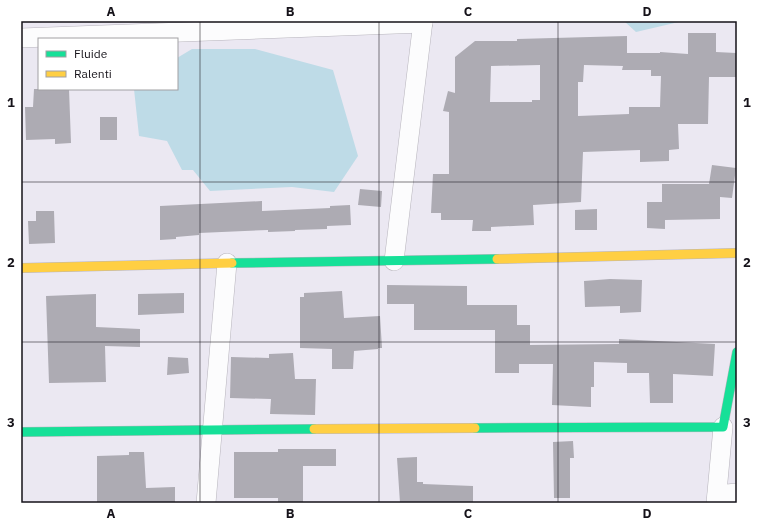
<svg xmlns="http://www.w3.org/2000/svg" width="758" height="524" font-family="'IBM Plex Sans',sans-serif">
  <rect width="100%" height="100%" fill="#ebe8f2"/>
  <g fill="#bedbe7">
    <path d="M624,21H683L636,32Z"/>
    <path d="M192,49H255L333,70L358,156L334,192L292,187L210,191L193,170H182L167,141L139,136L134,89H177V58Z"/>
  </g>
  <g fill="#adabb3" fill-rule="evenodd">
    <path d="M688,33H716V52L736,53V77H709L708,124H678L679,149L669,150V161L640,162V150L583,152L581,202L533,205L534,225L491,227V231H472L473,220H441V213H431L433,174H449V112L443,111L448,91L455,93V57L475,41H517V39L627,36V53H660V52L688,54ZM540,65V100H532V102H490L491,66ZM584,65L623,66L622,70H651V76H661L660,107H629V114L578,116V82H583Z"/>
    <path d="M34,89H69L71,143L55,144V139L26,140L25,107H33Z"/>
    <rect x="100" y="117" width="17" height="23"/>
    <path d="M712,165L736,168L732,198L720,197V219L665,220V229L647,228V202H662V184H709Z"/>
    <path d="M360,189L382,191L381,207L358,205Z"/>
    <path d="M262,201V211L330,208V206L350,205L351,225L327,226V229L295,230V231L268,232V230L199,233V235L176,237V239L160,240V206Z"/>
    <path d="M597,209V230H575V210Z"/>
    <path d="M36,211H54L55,243L29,244L28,221H36Z"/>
    <path d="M610,279L642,280L641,312L620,313V306L585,307L584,281Z"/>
    <path d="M387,285L467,286V305H517V325H530V345L619,344V339L715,344L713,376L673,374V403H650L649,373H627V363L594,362V387H591V407L552,405L553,364H519V373H495V330H414V304H387Z"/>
    <path d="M342,291L344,318L380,316L382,348H378V349L354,351L353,369H332V349L300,348V297H304V293Z"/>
    <path d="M184,293V313L138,315V294Z"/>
    <path d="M96,294V327L140,329V347L105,346L106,382L49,383L46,296Z"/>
    <path d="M293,353L295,379H316L315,415L270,414L271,399L230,398L231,357L269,358V354Z"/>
    <path d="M168,357L188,358L189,373L167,375Z"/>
    <path d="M573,441L574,458H570V498H554L553,442Z"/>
    <path d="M278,449H336V466H303V503H278V498H234V452H278Z"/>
    <path d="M129,452H144L146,488L175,487V503H97V456L129,455Z"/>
    <path d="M417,457V482H423V484L473,486V503H400L397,458Z"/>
  </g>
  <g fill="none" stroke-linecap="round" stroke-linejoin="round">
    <defs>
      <g id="street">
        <path d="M21,38L423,23"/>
        <path d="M394,261L423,21"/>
        <path d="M717,495L737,493"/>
        <path d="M206,503L227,263"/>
        <path d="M716,503L723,427"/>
      </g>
      <g id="fast">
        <path d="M232,263L497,259"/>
        <path d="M475,428L723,427L737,352"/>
        <path d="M21,432L314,429"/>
      </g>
      <g id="slow">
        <path d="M497,259L737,253"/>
        <path d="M21,268L232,263"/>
        <path d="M314,429L475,428"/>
      </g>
    </defs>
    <use href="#street" stroke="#b7b4bc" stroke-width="20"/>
    <use href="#fast" stroke="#b7b4bc" stroke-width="10"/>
    <use href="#slow" stroke="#b7b4bc" stroke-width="10"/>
    <use href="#street" stroke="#fcfcfd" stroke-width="19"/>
    <use href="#fast" stroke="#16e098" stroke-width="9"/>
    <use href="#slow" stroke="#ffcf43" stroke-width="9"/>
  </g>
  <path fill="none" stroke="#151219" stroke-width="1" stroke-opacity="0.55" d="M200,21V503M379,21V503M558,21V503M21,182H737M21,342H737"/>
  <rect width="758" height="524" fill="none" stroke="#ffffff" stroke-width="44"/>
  <rect x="38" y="38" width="140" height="52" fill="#ffffff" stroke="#a1a0a3"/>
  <rect x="46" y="51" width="20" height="6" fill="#16e098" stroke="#a1a0a3"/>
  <text x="74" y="58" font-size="12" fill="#151219">Fluide</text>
  <rect x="46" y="71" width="20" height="6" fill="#ffcf43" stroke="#a1a0a3"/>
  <text x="74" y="78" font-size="12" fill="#151219">Ralenti</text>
  <rect x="22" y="22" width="714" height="480" fill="none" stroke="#151219" stroke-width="1.5"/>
  <g font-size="13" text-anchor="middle" font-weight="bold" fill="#151219">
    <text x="111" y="16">A</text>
    <text x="290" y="16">B</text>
    <text x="468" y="16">C</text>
    <text x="647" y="16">D</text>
    <text x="11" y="107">1</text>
    <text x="747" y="107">1</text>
    <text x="11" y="267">2</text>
    <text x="747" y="267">2</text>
    <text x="11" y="427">3</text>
    <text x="747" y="427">3</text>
    <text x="111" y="518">A</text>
    <text x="290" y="518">B</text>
    <text x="468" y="518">C</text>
    <text x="647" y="518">D</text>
  </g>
</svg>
